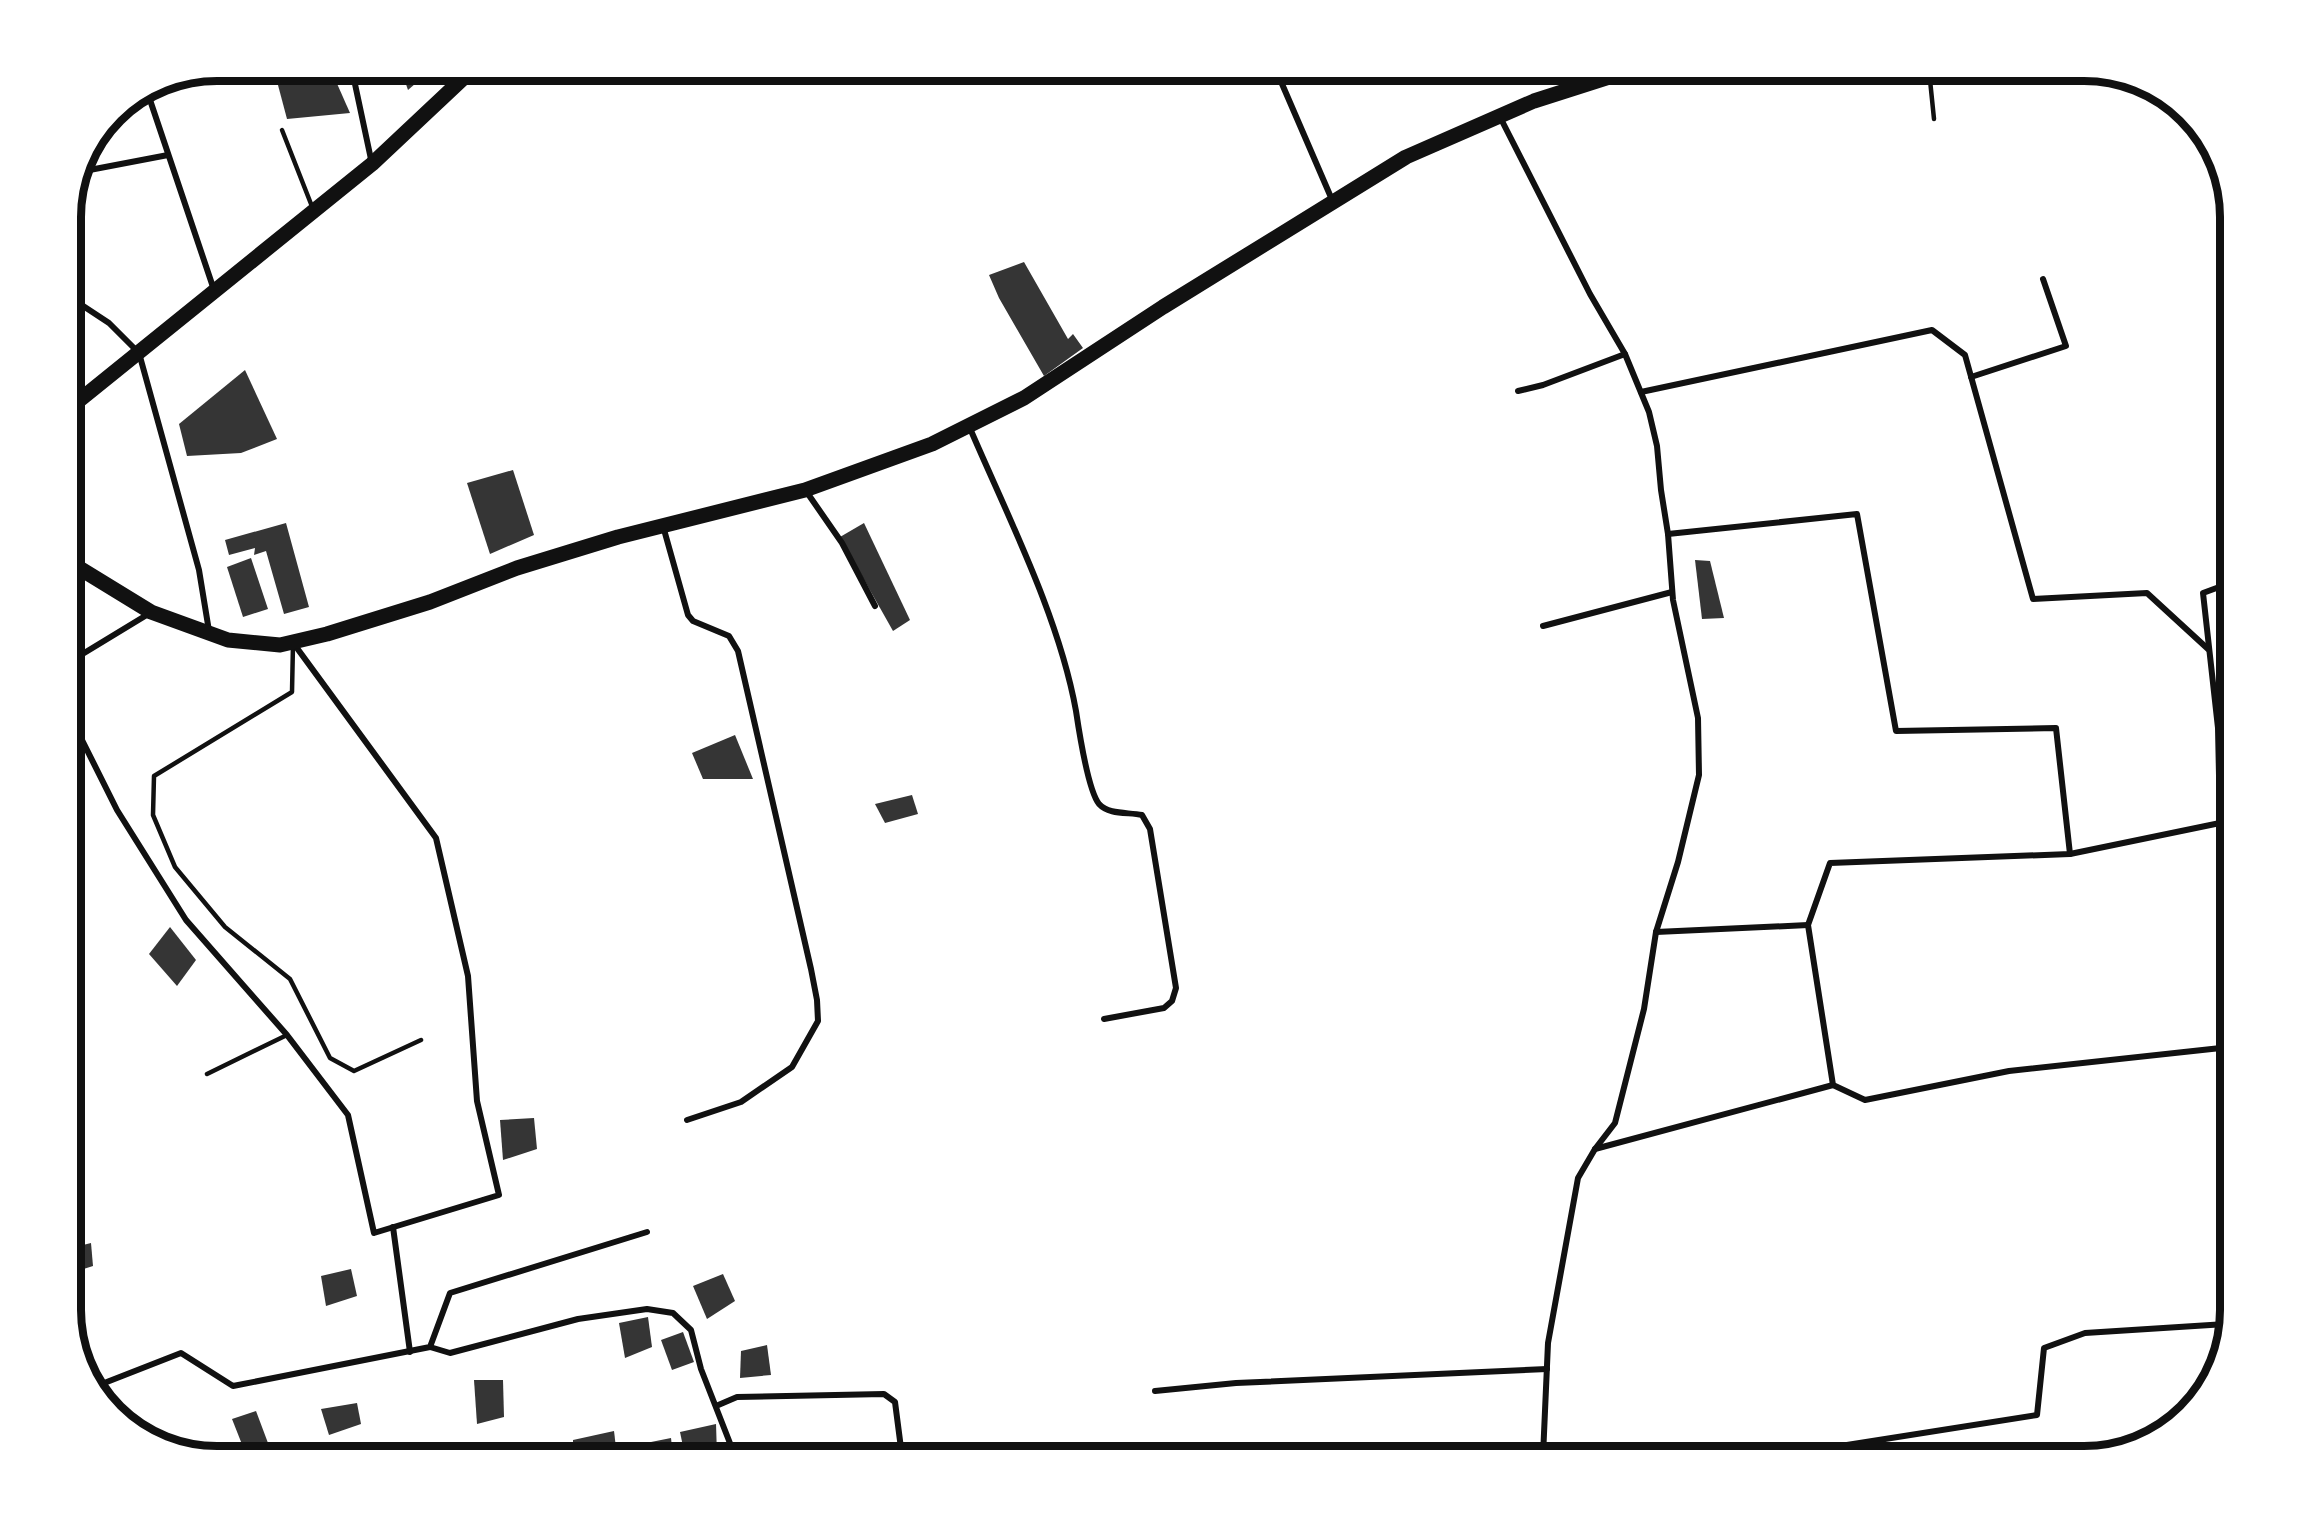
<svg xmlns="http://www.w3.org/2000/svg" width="2301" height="1527" font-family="'Archivo Narrow',sans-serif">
  <rect width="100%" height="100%" fill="#fff"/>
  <g fill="#353535">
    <path d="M274,70H331L350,113L287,119Z"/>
    <path d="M401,70H431L408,90Z"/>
    <path d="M1024,262L1068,339L1073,334L1083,348L1044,376L999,298L989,275Z"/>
    <path d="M245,370L277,439L241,453L187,456L179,424Z"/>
    <path d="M513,470L534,535L490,554L467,483Z"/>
    <path d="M286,523L309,607L284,614L266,551L254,555L255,548L229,555L225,540Z"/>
    <path d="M864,523L910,620L893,631L840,537Z"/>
    <path d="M251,558L268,609L243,617L227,567Z"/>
    <path d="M1695,560L1710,561L1724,618L1702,619Z"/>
    <path d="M735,735L753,779H703L692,753Z"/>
    <path d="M912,795L918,814L885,823L875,804Z"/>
    <path d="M170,927L196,960L177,986L149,954Z"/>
    <path d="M534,1118L537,1149L503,1160L500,1120Z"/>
    <path d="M91,1243L93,1266L71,1273V1248Z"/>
    <path d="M351,1269L357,1296L326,1306L321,1276Z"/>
    <path d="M723,1274L735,1301L707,1319L693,1286Z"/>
    <path d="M648,1317L652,1347L625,1358L619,1323Z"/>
    <path d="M683,1332L694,1362L672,1370L661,1340Z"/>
    <path d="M767,1345L771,1375L740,1378L741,1351Z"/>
    <path d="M474,1380H503L504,1417L477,1424Z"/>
    <path d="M357,1403L361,1424L329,1435L321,1409Z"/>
    <path d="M256,1411L268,1443L245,1452L232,1419Z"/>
    <path d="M716,1424L717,1456H685L680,1432Z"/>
    <path d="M614,1431L617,1456H573V1440Z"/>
    <path d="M671,1438L673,1456H647L646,1443Z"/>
  </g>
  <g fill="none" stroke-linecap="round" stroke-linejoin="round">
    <g stroke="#111" stroke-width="4.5">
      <path d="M1929,70L1934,119"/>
      <path d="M282,130L313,209"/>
      <path d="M293,644L292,692L154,776L153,815L175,867L225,927L290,979L330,1058L354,1071L421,1040"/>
      <path d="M207,1074L287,1035"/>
    </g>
    <g stroke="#111" stroke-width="6">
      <path d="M352,70L372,164"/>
      <path d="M1276,70L1333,202"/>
      <path d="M147,91L214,290"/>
      <path d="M1500,117L1590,294L1625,354L1649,412L1657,446L1661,490L1668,534L1673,600L1698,718L1699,775L1678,862L1656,932L1644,1009L1615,1123L1595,1149L1578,1178L1548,1343L1543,1456"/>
      <path d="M79,172L168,155"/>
      <path d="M71,298L109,323L139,353L199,570L209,631"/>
      <path d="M1971,377L2066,346L2043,279"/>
      <path d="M1518,391L1543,385L1625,354"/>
      <path d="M1641,392L1932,330L1965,355L2033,599L2147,593L2208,649"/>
      <path d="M969,426C1007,515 1059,616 1076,711C1079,731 1088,790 1099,804C1109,815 1128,812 1142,815L1150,829L1176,988L1172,1001L1164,1008L1104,1019"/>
      <path d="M806,491L842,543L875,606"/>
      <path d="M663,526L688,615L693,621L729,636L738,651L811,969L817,1000L818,1021L792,1067L741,1102L687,1120"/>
      <path d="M1668,534L1857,514L1896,731L2056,728L2070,854L1830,863L1808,925L1833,1085L1865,1100L2009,1071L2230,1047"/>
      <path d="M2230,583L2203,593L2218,728L2220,823L2230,824"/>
      <path d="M1543,626L1672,592"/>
      <path d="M71,661L150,613"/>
      <path d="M71,718L117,810L186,920L287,1035L348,1115L374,1233L499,1195L477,1101L468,976L436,838L294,644"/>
      <path d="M2070,854L2220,823"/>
      <path d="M1656,932L1808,925"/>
      <path d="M1595,1149L1833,1085"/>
      <path d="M393,1227L410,1352"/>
      <path d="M430,1347L450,1353L578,1319L647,1309L673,1313L691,1330L701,1369L735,1456"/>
      <path d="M94,1387L181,1353L233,1386L430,1347L450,1293L647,1232"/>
      <path d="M1155,1391L1236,1383L1547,1369"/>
      <path d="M716,1406L737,1397L884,1394L895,1402L902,1456"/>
      <path d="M1777,1456L2037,1415L2044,1348L2085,1333L2226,1324"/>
    </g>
    <g stroke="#111" stroke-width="15">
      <path d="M71,407L372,164L472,70"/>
      <path d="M71,563L151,612L228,640L280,645L327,634L430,602L517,568L618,537L805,490L932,444L1024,398L1163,307L1406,157L1534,101L1631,70"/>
    </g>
  </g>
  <path d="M0 0H2301V1527H0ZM217 81H2084A136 136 0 0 1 2220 217V1310A136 136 0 0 1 2084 1446H217A136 136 0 0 1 81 1310V217A136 136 0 0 1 217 81Z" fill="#fff" fill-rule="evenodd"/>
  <path fill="none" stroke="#111" stroke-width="8" d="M217 81H2084A136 136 0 0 1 2220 217V1310A136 136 0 0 1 2084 1446H217A136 136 0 0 1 81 1310V217A136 136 0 0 1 217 81Z"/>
</svg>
